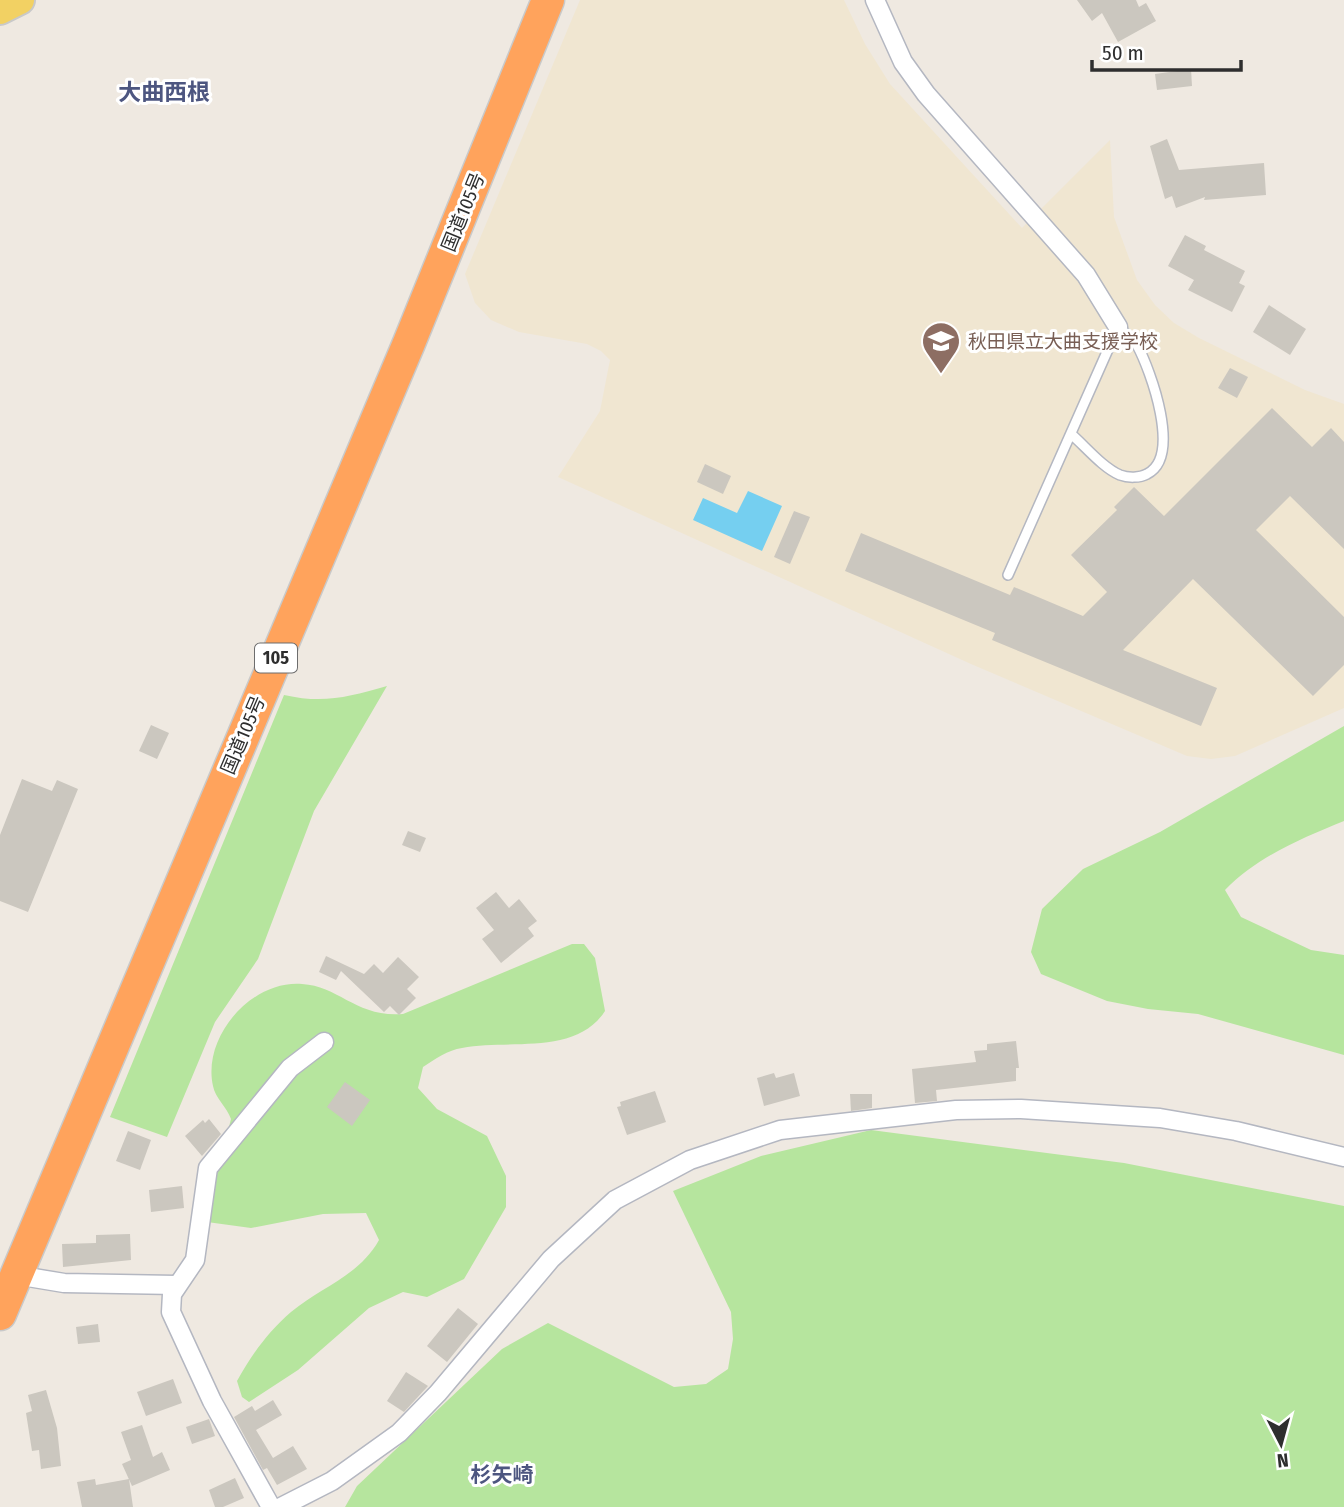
<svg xmlns="http://www.w3.org/2000/svg" width="1344" height="1507" font-family="'Fira Sans Condensed','Noto Sans JP',sans-serif">
  <rect width="100%" height="100%" fill="#efe9e1"/>
  <path fill="#f0e6d1" d="M580,0H844L865,44L890,84L1022,228L1110,140L1114,217L1137,280L1155,305L1174,323L1199,338L1305,390L1344,404V708L1235,756L1211,759L1187,756L971,664L558,477L600,411L610,360L601,351L587,344L519,332L491,320L475,303L465,274Z"/>
  <g fill="#b6e59e">
    <path d="M387,686L314,811L258,959L215,1022L167,1137L110,1117L284,695C324,704 348,697 387,686Z"/>
    <path d="M1344,726V821C1302,838 1257,857 1225,890L1241,917L1311,950L1344,955V1055L1198,1014L1148,1009L1107,1001L1041,974L1031,952L1042,909L1083,869L1160,832Z"/>
    <path d="M572,944H584L595,958L605,1011C576,1056 509,1039 462,1048C448,1050 435,1059 423,1067L418,1088L437,1109L487,1136L506,1176V1207L464,1279L427,1297L403,1292L369,1308L298,1370L249,1402L242,1397L237,1381C252,1354 268,1332 291,1312C321,1287 359,1276 379,1240L366,1213L323,1214L251,1228L207,1222L197,1199L226,1139L231,1119C227,1107 215,1098 213,1086C202,1037 251,980 302,984C339,986 357,1018 403,1014Z"/>
    <path d="M871,1130L1124,1163L1344,1206V1507H345L357,1486L502,1349L548,1323L674,1387L706,1384L728,1369L733,1339L731,1312L673,1191L761,1156Z"/>
  </g>
  <path fill="#75cff0" d="M748,491L782,506L762,551L693,520L703,498L737,513Z"/>
  <g fill="#cbc7bf">
    <path d="M1077,0H1136L1139,7L1146,3L1156,21L1118,42L1102,13L1092,21Z"/>
    <path d="M1191,69L1192,86L1157,90L1155,74Z"/>
    <path d="M1167,139L1179,170L1264,163L1266,195L1204,200L1205,197L1176,208L1172,196L1165,199L1150,146Z"/>
    <path d="M1185,235L1206,246L1204,250L1245,271L1239,283L1245,286L1232,312L1188,290L1194,280L1168,266Z"/>
    <path d="M1269,305L1306,329L1290,355L1253,332Z"/>
    <path d="M1230,368L1248,377L1237,398L1218,388Z"/>
    <path d="M1272,408L1312,447L1331,428L1344,442V549L1290,496L1256,530L1344,617V665L1313,696L1193,579L1123,650L1217,688L1201,726L992,640L995,633L845,571L861,533L1010,595L1014,587L1083,616L1107,592L1071,555L1117,510L1114,507L1134,487L1164,516Z"/>
    <path d="M705,464L731,476L723,494L697,482Z"/>
    <path d="M794,511L810,517L790,564L774,557Z"/>
    <path d="M151,725L169,733L157,759L139,751Z"/>
    <path d="M22,779L52,791L57,780L78,789L28,912L0,901V835Z"/>
    <path d="M408,831L426,838L420,852L402,845Z"/>
    <path d="M496,892L509,908L519,899L537,921L528,928L534,936L501,963L482,939L494,930L476,908Z"/>
    <path d="M326,956L364,974L374,964L383,973L398,957L419,977L407,989L416,998L399,1015L390,1006L384,1012L341,971L336,980L319,972Z"/>
    <path d="M1016,1041L1019,1068H1016V1081L936,1090L937,1101L915,1103L912,1069L976,1062L974,1051L987,1050V1044Z"/>
    <path d="M774,1073L776,1078L794,1073L800,1096L764,1106L757,1078Z"/>
    <path d="M345,1082L370,1100L352,1126L327,1107Z"/>
    <path d="M655,1091L666,1122L627,1135L617,1107L621,1106L620,1102Z"/>
    <path d="M850,1094H872V1108L851,1111Z"/>
    <path d="M209,1119L221,1134L202,1156L185,1136L203,1120L205,1123Z"/>
    <path d="M128,1131L151,1140L140,1170L116,1161Z"/>
    <path d="M182,1186L184,1208L151,1212L149,1190Z"/>
    <path d="M130,1234L131,1260L63,1267L62,1244L96,1243V1235Z"/>
    <path d="M458,1308L478,1324L447,1362L427,1346Z"/>
    <path d="M98,1324L100,1342L78,1344L76,1327Z"/>
    <path d="M406,1372L428,1386L404,1412L387,1401Z"/>
    <path d="M173,1379L182,1403L146,1416L137,1392Z"/>
    <path d="M46,1390L57,1428L61,1466L41,1469L39,1450L32,1451L26,1413L32,1411L28,1395Z"/>
    <path d="M273,1400L282,1415L256,1430L273,1458L293,1446L307,1469L277,1485L267,1468L263,1470L234,1417L252,1406L255,1411Z"/>
    <path d="M209,1419L215,1436L192,1444L186,1427Z"/>
    <path d="M142,1425L153,1457L162,1452L170,1470L132,1486L122,1464L131,1460L121,1432Z"/>
    <path d="M235,1478L244,1498L223,1507H215L209,1490Z"/>
    <path d="M95,1479L96,1485L129,1479L133,1507H82L77,1482Z"/>
  </g>
  <g fill="none" stroke-linecap="round" stroke-linejoin="round">
    <defs>
      <path id="lane" d="M1008,575L1118,327C1124,332 1133,338 1137,345C1151,371 1182,457 1147,474C1140,478 1128,478 1120,475C1103,468 1085,446 1071,434"/>
      <g id="street">
        <path d="M875,0L903,62L926,94L1086,275L1118,327"/>
        <path d="M16,1275L64,1283L176,1285"/>
        <path d="M271,1507L212,1401L171,1312L172,1294L195,1260L208,1168L290,1068L324,1042"/>
        <path d="M281,1507L332,1481L399,1433L438,1393L551,1259L615,1200L690,1160L780,1130L956,1110L1021,1109L1160,1118L1236,1131L1344,1157"/>
      </g>
      <path id="primary" d="M0,10L20,0"/>
      <path id="highway" d="M0,1314L409,343L548,0"/>
    </defs>
    <use href="#lane" stroke="#b4b7c1" stroke-width="12"/>
    <use href="#street" stroke="#b4b7c1" stroke-width="21"/>
    <use href="#primary" stroke="#c9c9c9" stroke-width="32"/>
    <use href="#highway" stroke="#c9c9c9" stroke-width="35"/>
    <use href="#lane" stroke="#fff" stroke-width="9"/>
    <use href="#street" stroke="#fff" stroke-width="18"/>
    <use href="#primary" stroke="#f2d163" stroke-width="28"/>
    <use href="#highway" stroke="#ffa35c" stroke-width="32"/>
  </g>
  <defs>
    <symbol id="school-pin" viewBox="-11 -11 22 30"><path d="M0 17L-7.5 6A9.5 9.5 0 1 1 7.5 6Z" fill="#8d6e63" stroke="#fff"/><path d="M0-5L7-2L0 1L-7-2ZM-4 1L0 2.5L4 1V4Q0 6-4 4Z" fill="#fff"/></symbol>
  </defs>
  <g fill-rule="evenodd">
    <use href="#school-pin" x="919" y="319" width="44" height="60"/>
  </g>
  <g text-anchor="middle" dominant-baseline="central" stroke-width="6" stroke-linejoin="round" paint-order="stroke">
    <rect fill="#fff" stroke="#6d6d6d" stroke-width="2" x="255" y="643.5" width="42" height="29" rx="5"/>
    <g font-size="18" font-weight="bold" fill="#2e2e2e">
      <text x="276" y="658">105</text>
    </g>
    <g font-size="19" fill="#2e2e2e" stroke="#fff">
      <text transform="translate(463 212) rotate(-68)">国道105号</text>
      <text transform="translate(243 735) rotate(-67)">国道105号</text>
    </g>
    <g font-size="19" fill="#785e54" stroke="#fff" text-anchor="start">
      <text x="968" y="341">秋田県立大曲支援学校</text>
    </g>
    <g font-size="21" font-weight="bold" fill="#4d5680" stroke="#fff">
      <text x="502" y="1475">杉矢崎</text>
    </g>
    <g font-size="23" font-weight="bold" fill="#4d5680" stroke="#fff">
      <text x="164" y="92">大曲西根</text>
    </g>
  </g>
  <g transform="translate(1281 1444) rotate(174)" stroke="#ffffff" stroke-width="5" paint-order="stroke">
  <path d="M0-5L12 26L0 18L-12 26Z" fill="#2e2e2e"/>
  <text y="-10" font-size="19" font-weight="bold" text-anchor="middle" fill="#2e2e2e">N</text>
  </g>
  <path d="M1092 60v10h149v-10" fill="none" stroke="#2e2e2e" stroke-width="3.5"/>
  <text x="1102" y="60" font-size="21" fill="#2e2e2e" stroke="#ffffff" stroke-width="5" paint-order="stroke">50 m</text>
</svg>
